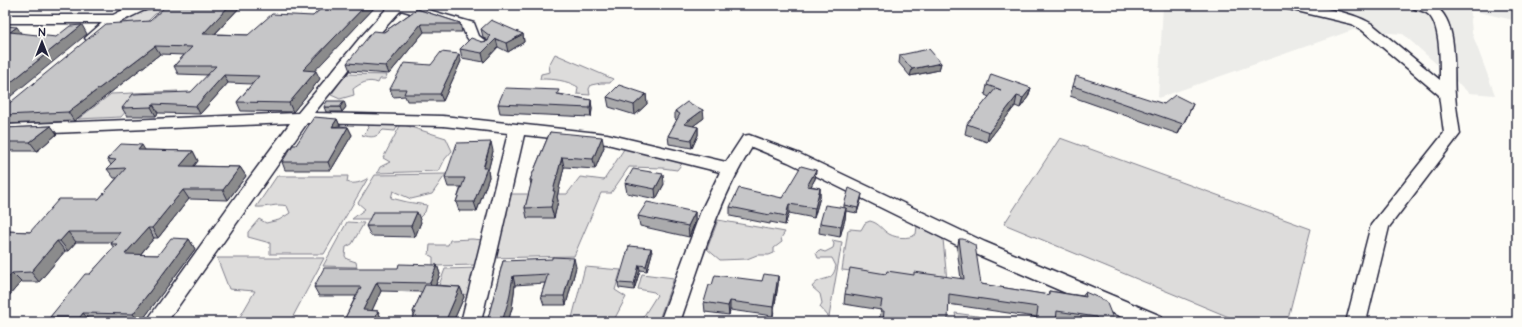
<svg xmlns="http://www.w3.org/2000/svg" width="1522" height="327" font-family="'Architects Daughter',sans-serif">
  <rect width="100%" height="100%" fill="#fdfcf7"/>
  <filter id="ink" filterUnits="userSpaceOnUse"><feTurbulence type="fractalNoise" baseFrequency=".025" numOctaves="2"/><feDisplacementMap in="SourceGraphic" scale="8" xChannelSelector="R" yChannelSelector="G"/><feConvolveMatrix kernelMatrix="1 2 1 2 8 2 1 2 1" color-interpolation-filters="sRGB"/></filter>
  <g filter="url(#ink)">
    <path fill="#ecece9" d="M1163,5H1517V21L1470,10L1472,33L1495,95L1469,93L1403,34L1353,30L1158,98Z"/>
    <g fill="#dddcdb" stroke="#807f8b">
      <path d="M158,10L159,13L155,14L147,22L123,24C136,13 142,11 158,10Z"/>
      <path d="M555,54L613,79L610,83H601L591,85L589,89L590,95L577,94L578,87C566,80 554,79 540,79L541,74L550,72L549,65Z"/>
      <path d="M346,74L387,75L385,79H380L378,83C368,79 361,83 353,89L354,95L340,99L331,95Z"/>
      <path d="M178,91L169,100L135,101L121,117L78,119L111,94Z"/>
      <path d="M401,124L446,138L452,151L445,159L439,171L377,173L380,167L390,162L383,158Z"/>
      <path d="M368,125H398L395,131L383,130C376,138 372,138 362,135L369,128Z"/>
      <path d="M1060,138L1311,229L1287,322H1241L1004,224Z"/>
      <path d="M626,146L684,161L677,170L662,168L629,167L611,193H601L574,256L490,258L497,229L507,215L505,194H567L580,177L604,180Z"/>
      <path d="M446,174L432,194L411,199L393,191L391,198L407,202L427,205L425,212L418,219H352L365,209L358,203L375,175Z"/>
      <path d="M277,176H348L347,182C354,185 362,182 368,178L324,254H270V243L248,237V232L259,219L266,223L279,220L290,213L287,206C276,203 267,208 256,207Z"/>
      <path d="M718,220L785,232L781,238L782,242L774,248V253L769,255H757L747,259L720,260L707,249Z"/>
      <path d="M870,221C878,223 880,227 886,232C893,238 909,240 916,234L917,226L943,239L947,281L842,270L848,230L850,229L861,230L865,223Z"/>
      <path d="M347,222L364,223L352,244L346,247L345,256L347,259L356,262L357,267L323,266Z"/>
      <path d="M472,239L484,240L476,265L433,266V257L429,255L430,245H448L450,240Z"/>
      <path d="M832,240L842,242L829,317L820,307L822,303L820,294L812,287C821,274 832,285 836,266L832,258H818L816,253L819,250L825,252L833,248L834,244Z"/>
      <path d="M217,258H324L290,322H237L255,291L229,289Z"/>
      <path d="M585,267L621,270L615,290L626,297L615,318L616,322H571Z"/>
      <path d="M478,268L468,295L436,293L445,269Z"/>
      <path d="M642,274L674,278L658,322H640L657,295L654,292L638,289Z"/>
      <path d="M955,313L1011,321V322H957Z"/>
    </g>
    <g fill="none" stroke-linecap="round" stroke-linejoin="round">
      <defs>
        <g id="street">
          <path d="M133,5H151L149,8L120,22L97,41L92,42L87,41L85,38L102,23H5V15H113Z"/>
          <path d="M390,5H411L474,23L479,36L491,45L489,48C475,51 467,40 463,29L401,10L369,45L314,113L443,116L607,134L726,162L743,136L749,135L800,154L985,242L1161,316L1164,322H1133L971,252L788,162L752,147C718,201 701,262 680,322H660L701,211L720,172L607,144L524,135L481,322H461L508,133L443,126L307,123L167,322H146L236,196L290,123L5,135V125L298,113L359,39Z"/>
          <path d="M1282,5C1309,5 1349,10 1372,24L1440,80C1440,64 1441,27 1429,15C1423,9 1414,11 1409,5C1417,5 1429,3 1436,7C1459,22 1453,72 1455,95C1456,108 1458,121 1460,134L1389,227L1366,322H1346L1371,225L1444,133L1439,95L1362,30L1352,24L1284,8Z"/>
        </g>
      </defs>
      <use href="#street" stroke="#22223b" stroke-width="3"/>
      <use href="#street" fill="#fdfcf7" fill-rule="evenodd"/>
    </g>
    <g fill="#aaaaac" stroke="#22223b">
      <path d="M325,5H375L376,6L314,71L320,79L293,112L241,111L237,102L252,84L228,83L200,114L158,113L156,116H127L122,108L191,92L208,75L178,74L174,66L184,55L160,54L74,121L5,124V107L150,21L241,6L215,34L248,35L313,16Z"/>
      <path d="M417,9L460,23L462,32H424L389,74L350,71L347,63L384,32Z"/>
      <path d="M481,29L523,34L524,42L508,52L498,47L484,62L462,58L460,49L482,42L488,41L483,37Z"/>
      <path d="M900,55L941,63L939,70L910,76L899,63Z"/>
      <path d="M461,61L443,101H407L405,96L393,97L390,89L431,65Z"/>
      <path d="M987,85L1031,88L1028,97L1020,108L1015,106L987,142L965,134L967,124L989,97L985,95Z"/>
      <path d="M1073,86L1164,104L1189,113L1178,134L1070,96Z"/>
      <path d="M559,94L591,100L592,109L591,117L500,113L498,104Z"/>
      <path d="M646,94L647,104L635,115L609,107L607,97Z"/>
      <path d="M324,107H346L342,112H326Z"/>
      <path d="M675,111L704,118L693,126L698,127V135L692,148L669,144L668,136L677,120L675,119Z"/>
      <path d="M337,119L340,126L348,127L352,135L331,170H285L282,162L296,145Z"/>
      <path d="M51,126L57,134L37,151H5V128Z"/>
      <path d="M550,132L604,147L595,169L564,167L557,197L558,201L554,218H527L525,208L531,185L530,180Z"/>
      <path d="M145,150L193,151L198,161L194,166L240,167L246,176L228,200L189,199L158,238H154L140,255H158L189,239L195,249L141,322H54L50,317L90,274L114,248L111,244L112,242H76L68,251H65L39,282H21L8,297H5V231L30,232L99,199L117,178H114L107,169L111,165L107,159Z"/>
      <path d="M493,151L488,171L489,177L477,211H459L456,202L461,187H448L445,178Z"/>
      <path d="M816,170L815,179L811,186L820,188V197L814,218L789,213L785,225L770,222V224L730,216V207L782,198Z"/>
      <path d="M625,183L664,184L656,199L627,193Z"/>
      <path d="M861,200L857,213L846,211L845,219L840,237L819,233L820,223L844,208V205Z"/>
      <path d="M695,212V222L689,237L640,226L638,216Z"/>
      <path d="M421,222L415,237L371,236L366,226Z"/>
      <path d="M959,239L981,284L1048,295L1049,291L1083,296L1085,292L1114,321L1113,322H1066L1056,320V322H1034L1035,317L948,304L883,321L879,320L881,310L844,304L845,294L886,274L961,279L957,249Z"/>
      <path d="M651,248L652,253L647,271L640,270L634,290L619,288L618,283Z"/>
      <path d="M503,261L576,267L566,305H544L541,296L545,283L515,285L512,308L508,322H487Z"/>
      <path d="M437,265L440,274L436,285L460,287L464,297L453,322H413L412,320L414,315L413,312L422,292L381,291L372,310L378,311L382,320L381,322H343L356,296H319L314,287Z"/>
      <path d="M778,276V285L773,316L730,310L729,315L705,312L704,302L712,285L762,281Z"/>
    </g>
    <g fill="#8b8b8c" stroke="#22223b">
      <path d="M230,5H240L241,6L207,42L203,34Z"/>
      <path d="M366,5H375L376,6L307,79L303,70Z"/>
      <path d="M421,24L424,32L389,74L386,66Z"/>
      <path d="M82,25L87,34L5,101V87Z"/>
      <path d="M17,27L23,36L10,32Z"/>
      <path d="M523,34L524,42L508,52L506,43Z"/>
      <path d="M496,39L498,47L484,62L482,53Z"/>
      <path d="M155,46L160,54L74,121L68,112Z"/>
      <path d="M459,54L461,61L443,101L440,94Z"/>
      <path d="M941,63L939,70L910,76L912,69Z"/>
      <path d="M316,71L320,79L293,112L289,103Z"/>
      <path d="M224,75L228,83L200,114L196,106Z"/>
      <path d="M1031,88L1028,97L1020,108L1023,98Z"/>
      <path d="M646,94L647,104L635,115L634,105Z"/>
      <path d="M1017,96L1015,106L987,142L989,132Z"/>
      <path d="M591,100L592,109L591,117L590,108Z"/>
      <path d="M344,101L346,107L342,112L340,107Z"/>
      <path d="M153,104L158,113L156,116L151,107Z"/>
      <path d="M1193,104L1189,113L1178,134Z"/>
      <path d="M703,110L704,118L685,132L684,124Z"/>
      <path d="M337,119L340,126L332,127Z"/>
      <path d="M51,126L57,134L37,151L30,142Z"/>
      <path d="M348,127L352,135L331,170L328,162Z"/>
      <path d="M698,127V135L692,148L691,140Z"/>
      <path d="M602,137L604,147L595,169L593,159Z"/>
      <path d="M491,142L493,151L488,171L489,177L477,211L474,202Z"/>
      <path d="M142,145L148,155L138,150Z"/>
      <path d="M193,151L198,161L186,175L180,166Z"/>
      <path d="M562,157L564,167L557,197L558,201L554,218L551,207L553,191Z"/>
      <path d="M240,167L246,176L228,200L223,190Z"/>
      <path d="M816,170L815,179L806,195L807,186Z"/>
      <path d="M663,174L664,184L656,199L655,189Z"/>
      <path d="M820,188V197L814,218L815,208Z"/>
      <path d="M183,190L189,199L158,238L152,228Z"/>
      <path d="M862,194L861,200L857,213L858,208Z"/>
      <path d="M789,204V213L785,225L786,216Z"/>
      <path d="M846,208L845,219L840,237L841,226Z"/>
      <path d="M417,212L421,222L415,237L411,226Z"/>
      <path d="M695,212V222L689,237L688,226Z"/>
      <path d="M148,228L154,238L132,264L125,254Z"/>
      <path d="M68,232L76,242L68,251L60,241Z"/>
      <path d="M189,239L195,249L141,322H139L133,314Z"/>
      <path d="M57,241L65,251L39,282L31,272Z"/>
      <path d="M651,248L652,253L647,271L646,266Z"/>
      <path d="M574,258L576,267L566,305L564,296Z"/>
      <path d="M437,265L440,274L433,292L430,283Z"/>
      <path d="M639,265L640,270L634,290V284Z"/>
      <path d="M12,273L21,282L8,297L5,293V281Z"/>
      <path d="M513,276L515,285L512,308L508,322H502Z"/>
      <path d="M778,276V285L773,316V307Z"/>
      <path d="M377,282L381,291L368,319L363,310Z"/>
      <path d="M460,287L464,297L453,322H445Z"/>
      <path d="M730,301V310L729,315L728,306Z"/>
      <path d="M378,311L382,320L381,322H373Z"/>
      <path d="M83,313L91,322H85L80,317Z"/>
    </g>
    <g fill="#c6c6c8" stroke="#22223b">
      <path d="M167,5H230L203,34L248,35L272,14L313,16L325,5H366L303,70L316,71L289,103L237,102L259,76L224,75L196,106L153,104L151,107L122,108L133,94L191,92L216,66H174L192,47L155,46L68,112L5,115V107L6,106L106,24L150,21Z"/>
      <path d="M417,9L460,23V24H421L386,66L347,63L373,31L384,32Z"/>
      <path d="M491,20L523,34L506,43L496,39L482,53L460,49L471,38L482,42L488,41L490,36L481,29Z"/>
      <path d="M82,25L5,87V26L17,27L10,32L56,37L70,26Z"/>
      <path d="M929,49L941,63L912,69L900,55Z"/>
      <path d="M441,52L459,54L440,94H404L406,89H390L404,63L431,65Z"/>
      <path d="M991,74L1031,88L1023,98L1017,96L989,132L967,124L996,88L1001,90L987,85Z"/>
      <path d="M1076,76L1164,104L1175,95L1193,104L1183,124L1073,86Z"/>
      <path d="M619,85L646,94L634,105L607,97Z"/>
      <path d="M505,88L559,90L557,94L591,100L590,108L498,104Z"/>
      <path d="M327,101H344L340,107H324Z"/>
      <path d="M687,102L703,110L684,124L698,127L691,140L668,136L680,114L675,111Z"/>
      <path d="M314,117L337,119L332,127H348L328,162H282L293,145H296Z"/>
      <path d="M51,126L30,142H5V128Z"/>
      <path d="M550,132L602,137L593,159L562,157L553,191H555L551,207L525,208L532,180H530Z"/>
      <path d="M491,142L483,168H487L474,202H456L465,178H445L457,143Z"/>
      <path d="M121,144L142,145L138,150L193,151L180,166L240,167L223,190H183L152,228H148L125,254L158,255L171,238L189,239L133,314L83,313L80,317H50L85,274H90L117,244H111L120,232H68L60,241H57L31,272L12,273L5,281V231L30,232L59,199H99L126,168L107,169L116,160L107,159Z"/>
      <path d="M801,166L816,170L807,186L820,188L815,208L789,204L786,216L771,213L770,215L730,207L739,188L782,198Z"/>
      <path d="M633,169L663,174L655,189L625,183Z"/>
      <path d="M849,188L862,194L858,208L844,205Z"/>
      <path d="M647,202L695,212L688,226L638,216Z"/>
      <path d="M825,205L846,208L841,226L820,223Z"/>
      <path d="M373,212H417L411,226H366Z"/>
      <path d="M959,239H963L975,245L981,284L1049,295V291L1086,297L1085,292L1106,301L1114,321H1098L1096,317L1057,311L1056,322H1036L1038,307L949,294L948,322H883L884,311H880L882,300L845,294L850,268L886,274L887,271L914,275V272L964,279Z"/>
      <path d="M629,246L651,248L646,266L639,265L634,284L618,283Z"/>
      <path d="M552,257L574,258L564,296H541L548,274L513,276L509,299L502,322H487L503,261L552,259Z"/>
      <path d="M399,264L437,265L430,283L377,282L363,310L378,311L373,322H343L361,287H314L324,268H398Z"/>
      <path d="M764,274L778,276L773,307L730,301L728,306L704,302L709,285H712L715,275L762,281Z"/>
      <path d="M425,285L460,287L445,322L412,320L416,312H413Z"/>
    </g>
  </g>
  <rect width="1522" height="327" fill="none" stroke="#fdfcf7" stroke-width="20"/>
  <rect x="10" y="10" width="1502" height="307" fill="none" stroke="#22223b" stroke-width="1.5" filter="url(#ink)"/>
  <g transform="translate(42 42)" stroke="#fdfcf7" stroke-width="3" paint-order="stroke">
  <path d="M0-3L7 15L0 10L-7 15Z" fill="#22223b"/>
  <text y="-6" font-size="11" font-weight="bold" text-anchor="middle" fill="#22223b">N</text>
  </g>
</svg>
